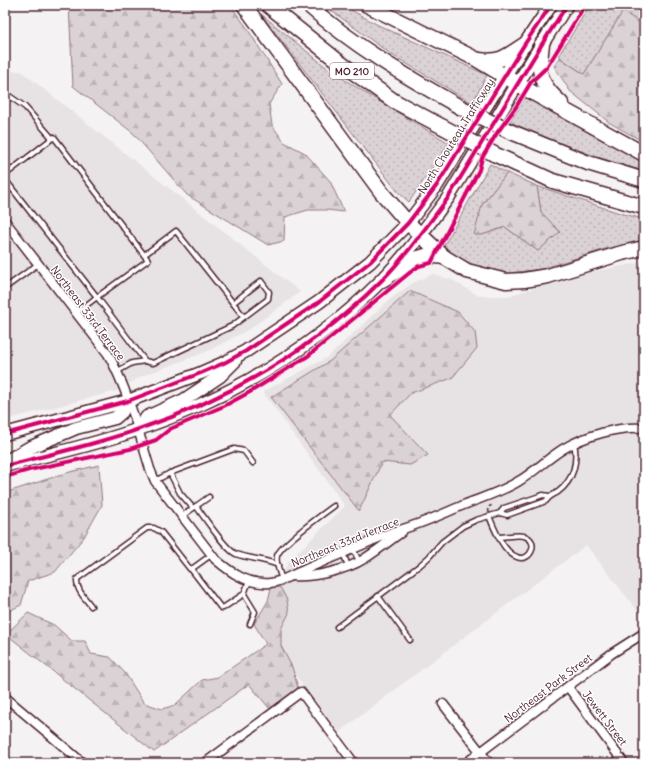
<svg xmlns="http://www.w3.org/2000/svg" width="649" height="768" font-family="Delius,sans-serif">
  <defs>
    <pattern id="grass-dots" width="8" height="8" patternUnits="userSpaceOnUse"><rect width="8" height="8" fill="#dbd2d5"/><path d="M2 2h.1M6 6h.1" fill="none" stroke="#bdb4b7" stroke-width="1.8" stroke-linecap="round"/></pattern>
    <pattern id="forest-firs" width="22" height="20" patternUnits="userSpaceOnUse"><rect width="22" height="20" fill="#dbd2d5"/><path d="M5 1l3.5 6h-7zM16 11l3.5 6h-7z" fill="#bdb4b7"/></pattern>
  </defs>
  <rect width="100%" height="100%" fill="#f4f2f2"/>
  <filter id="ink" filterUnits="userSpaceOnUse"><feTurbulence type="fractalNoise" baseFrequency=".025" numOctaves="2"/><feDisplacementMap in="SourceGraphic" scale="8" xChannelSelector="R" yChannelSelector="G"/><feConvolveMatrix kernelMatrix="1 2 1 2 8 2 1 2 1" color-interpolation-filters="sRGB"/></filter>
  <g filter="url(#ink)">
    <g fill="#e7e2e3">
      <path d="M5,71H21L300,292L251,328L208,351L142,376L116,391L5,420Z"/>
      <path d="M644,262V619L586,545L339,732L268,640L275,590L289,561L345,506L263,392L328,357L388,301L411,284L433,274L452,280L479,296H508L580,274Z"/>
    </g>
    <g fill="url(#grass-dots)" stroke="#927880">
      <path d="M324,5H342L378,25L487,75L472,103L389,53Z"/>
      <path d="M590,5H644V24H641L623,12L584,74L560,58V53Z"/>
      <path d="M261,14L331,71L380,102L449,143L409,202L398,192Z"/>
      <path d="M526,96L644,162V171C598,159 553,141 510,122Z"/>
      <path d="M490,164L507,173L482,205V235L505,227L538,251L559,232L541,212L537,186L623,214L644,219V242L605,249L541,269L502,274L473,265L442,249Z"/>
    </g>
    <g fill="url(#forest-firs)" stroke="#927880">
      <path d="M69,5H230L245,25L282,84L269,104L272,125L284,142L305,153L330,181L344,212L327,210H308L285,217L284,241L268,245L187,195L133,133L73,86Z"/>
      <path d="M623,11L641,24H644V142L610,123L570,91L554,66L560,58L584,74Z"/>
      <path d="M507,173L537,186L541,212L560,232L538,251L505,227L482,235H474L482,205Z"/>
      <path d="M410,291L458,312L475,332L477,348L452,378L411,393L390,415L428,455L410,465L382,462L359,511L271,397L330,361Z"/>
      <path d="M99,465L102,505L84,537L55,572L28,581L21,605L5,613V493L66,473Z"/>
      <path d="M280,587L287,600L289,613L281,629V646L292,667L298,688L270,709L249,684L154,752L6,634L28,613L54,625L72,641H85L91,654L110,657L125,673L144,703L162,709L175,705L202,680L218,677L266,644L254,624L268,601L271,588Z"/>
    </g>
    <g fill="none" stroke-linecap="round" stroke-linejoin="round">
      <defs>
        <g id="lane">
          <path d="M5,93L25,107L52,138"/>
          <path d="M5,175L54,137L148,260L97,297L10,186L5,190"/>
          <path d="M5,179L10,186"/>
          <path d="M144,255L176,231L233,303L261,281L269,292L268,299L232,326L153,363L145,361"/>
          <path d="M5,288L38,264"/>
          <path d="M233,303L244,317"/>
          <path d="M76,313L97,297L145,361L132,363L118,371"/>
          <path d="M170,473L180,493L193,508"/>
          <path d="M155,481L170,473L234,449L244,451L253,463"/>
          <path d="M196,506C204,517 225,549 236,554C250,559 265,559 278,565"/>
          <path d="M500,513L504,508L543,495L549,496"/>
          <path d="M182,516L209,497"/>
          <path d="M489,516C494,528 503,552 517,557C531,563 540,540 524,536C517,534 506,537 499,537"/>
          <path d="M353,549L359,561"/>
          <path d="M343,553L348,566"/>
          <path d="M191,569L221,608H223L244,594L249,581"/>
          <path d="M282,580C280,573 275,563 277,556C280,545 323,514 334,506"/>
          <path d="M244,594L255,612L250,624"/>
          <path d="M378,596L410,640"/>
          <path d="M91,606C85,598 76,590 77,579L147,528H154L161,532L190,569L193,568L211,555"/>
          <path d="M337,627L419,566L429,557L442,542L463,526L476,520L500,513L507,515L546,501C549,496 553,495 558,492C574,480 578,461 574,443"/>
        </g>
        <g id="street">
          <path d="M5,221L108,354C128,390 138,430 150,469L155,481L215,559C230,572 248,585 270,583C282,582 293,574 304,570C333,557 363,545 392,532C418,526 442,514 466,504C484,497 503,491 519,481C534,472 547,459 563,449C584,436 619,426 644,428"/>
          <path d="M292,576C312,578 347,570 364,559C377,551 389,541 402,532"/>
          <path d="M568,687L624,763"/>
          <path d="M5,697L83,763"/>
          <path d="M443,704L489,763"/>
          <path d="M205,763L301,692L354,763"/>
          <path d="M466,763L611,654L644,633"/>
        </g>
        <g id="primary">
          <path d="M138,430L147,417L184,400L220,376L235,361"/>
          <path d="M5,434L128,401L201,373L224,363L246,351L319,302L370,262L408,223L437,185L524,45L551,5"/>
          <path d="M5,462L29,448L76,428L115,418L122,412L128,401"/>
          <path d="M5,466C50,454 95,445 139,429C230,398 313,349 381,281C406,256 427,226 448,198L542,44L567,5"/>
        </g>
        <g id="highway">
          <path d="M244,5L382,193L408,223L444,257L467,271L506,281L524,280L548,276L622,253L644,248"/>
          <path d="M268,5L339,62L394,101L443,127"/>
          <path d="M308,5C354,46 407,77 460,107"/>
          <path d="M367,5L476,59L526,89L644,154"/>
          <path d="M542,44C538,73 538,83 561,103"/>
          <path d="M479,60C501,63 507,56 524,45"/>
          <path d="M509,131L588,163L644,180"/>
          <path d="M494,154L553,181L644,207"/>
          <path d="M382,280L415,259L429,255L444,257"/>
        </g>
      </defs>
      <use href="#lane" stroke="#4a1f2b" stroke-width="7"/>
      <use href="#street" stroke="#4a1f2b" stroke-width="11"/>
      <use href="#primary" stroke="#4a1f2b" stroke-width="15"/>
      <use href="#highway" stroke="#4a1f2b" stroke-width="17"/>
      <path stroke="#4a1f2b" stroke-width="1.5" stroke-dasharray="3 3" stroke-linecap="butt" d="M489,512L488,507L493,505"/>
      <use href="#lane" stroke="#fff" stroke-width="4"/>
      <use href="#street" stroke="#fff" stroke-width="8"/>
      <use href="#primary" stroke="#fff" stroke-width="12"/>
      <use href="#highway" stroke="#fff" stroke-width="14"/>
      <defs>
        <g id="highway-bridge">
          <path d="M460,107L509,131"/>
          <path d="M443,127L494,154"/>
        </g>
      </defs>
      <use href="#highway-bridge" stroke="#4a1f2b" stroke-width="17" stroke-linecap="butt"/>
      <use href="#highway-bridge" stroke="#fff" stroke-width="14"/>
      <defs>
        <g id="cycleway">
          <path d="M5,434L128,401L201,373L224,363L246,351L319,302L370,262L408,223L437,185L524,45L551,5"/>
          <path d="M5,466C50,454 95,445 139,429C230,398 313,349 381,281C406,256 427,226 448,198L542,44L567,5"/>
          <path d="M5,477L29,470L130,449L156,440L170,429L224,406L250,392L308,356L413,270L419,266L431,263L479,170L482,158L497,133L516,107L531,82L547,67L585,5"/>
        </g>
      </defs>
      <use href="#cycleway" stroke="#fff" stroke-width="6"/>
      <use href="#cycleway" stroke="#d6006c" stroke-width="4"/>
    </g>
  </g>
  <g text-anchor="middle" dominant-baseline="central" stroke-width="3" stroke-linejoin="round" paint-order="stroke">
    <rect fill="#fff" stroke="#80626b" stroke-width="1" x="330" y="63" width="44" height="16" rx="3"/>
    <g font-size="10" font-weight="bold" fill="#4a1f2b">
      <text x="352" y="71">MO 210</text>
    </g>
    <g font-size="11" fill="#4a1f2b" stroke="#fff">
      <text transform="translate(456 136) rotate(-58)">North Chouteau Trafficway</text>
      <text transform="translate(88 313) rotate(53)">Northeast 33rd Terrace</text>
      <text transform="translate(345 542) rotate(-22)">Northeast 33rd Terrace</text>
      <text transform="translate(548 688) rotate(-37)">Northeast Park Street</text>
      <text transform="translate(605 718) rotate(53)">Jewett Street</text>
    </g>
  </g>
  <rect width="649" height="768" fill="none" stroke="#fff" stroke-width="20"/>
  <rect x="10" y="10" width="629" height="748" fill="none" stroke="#4a1f2b" stroke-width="1.5" filter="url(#ink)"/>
</svg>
